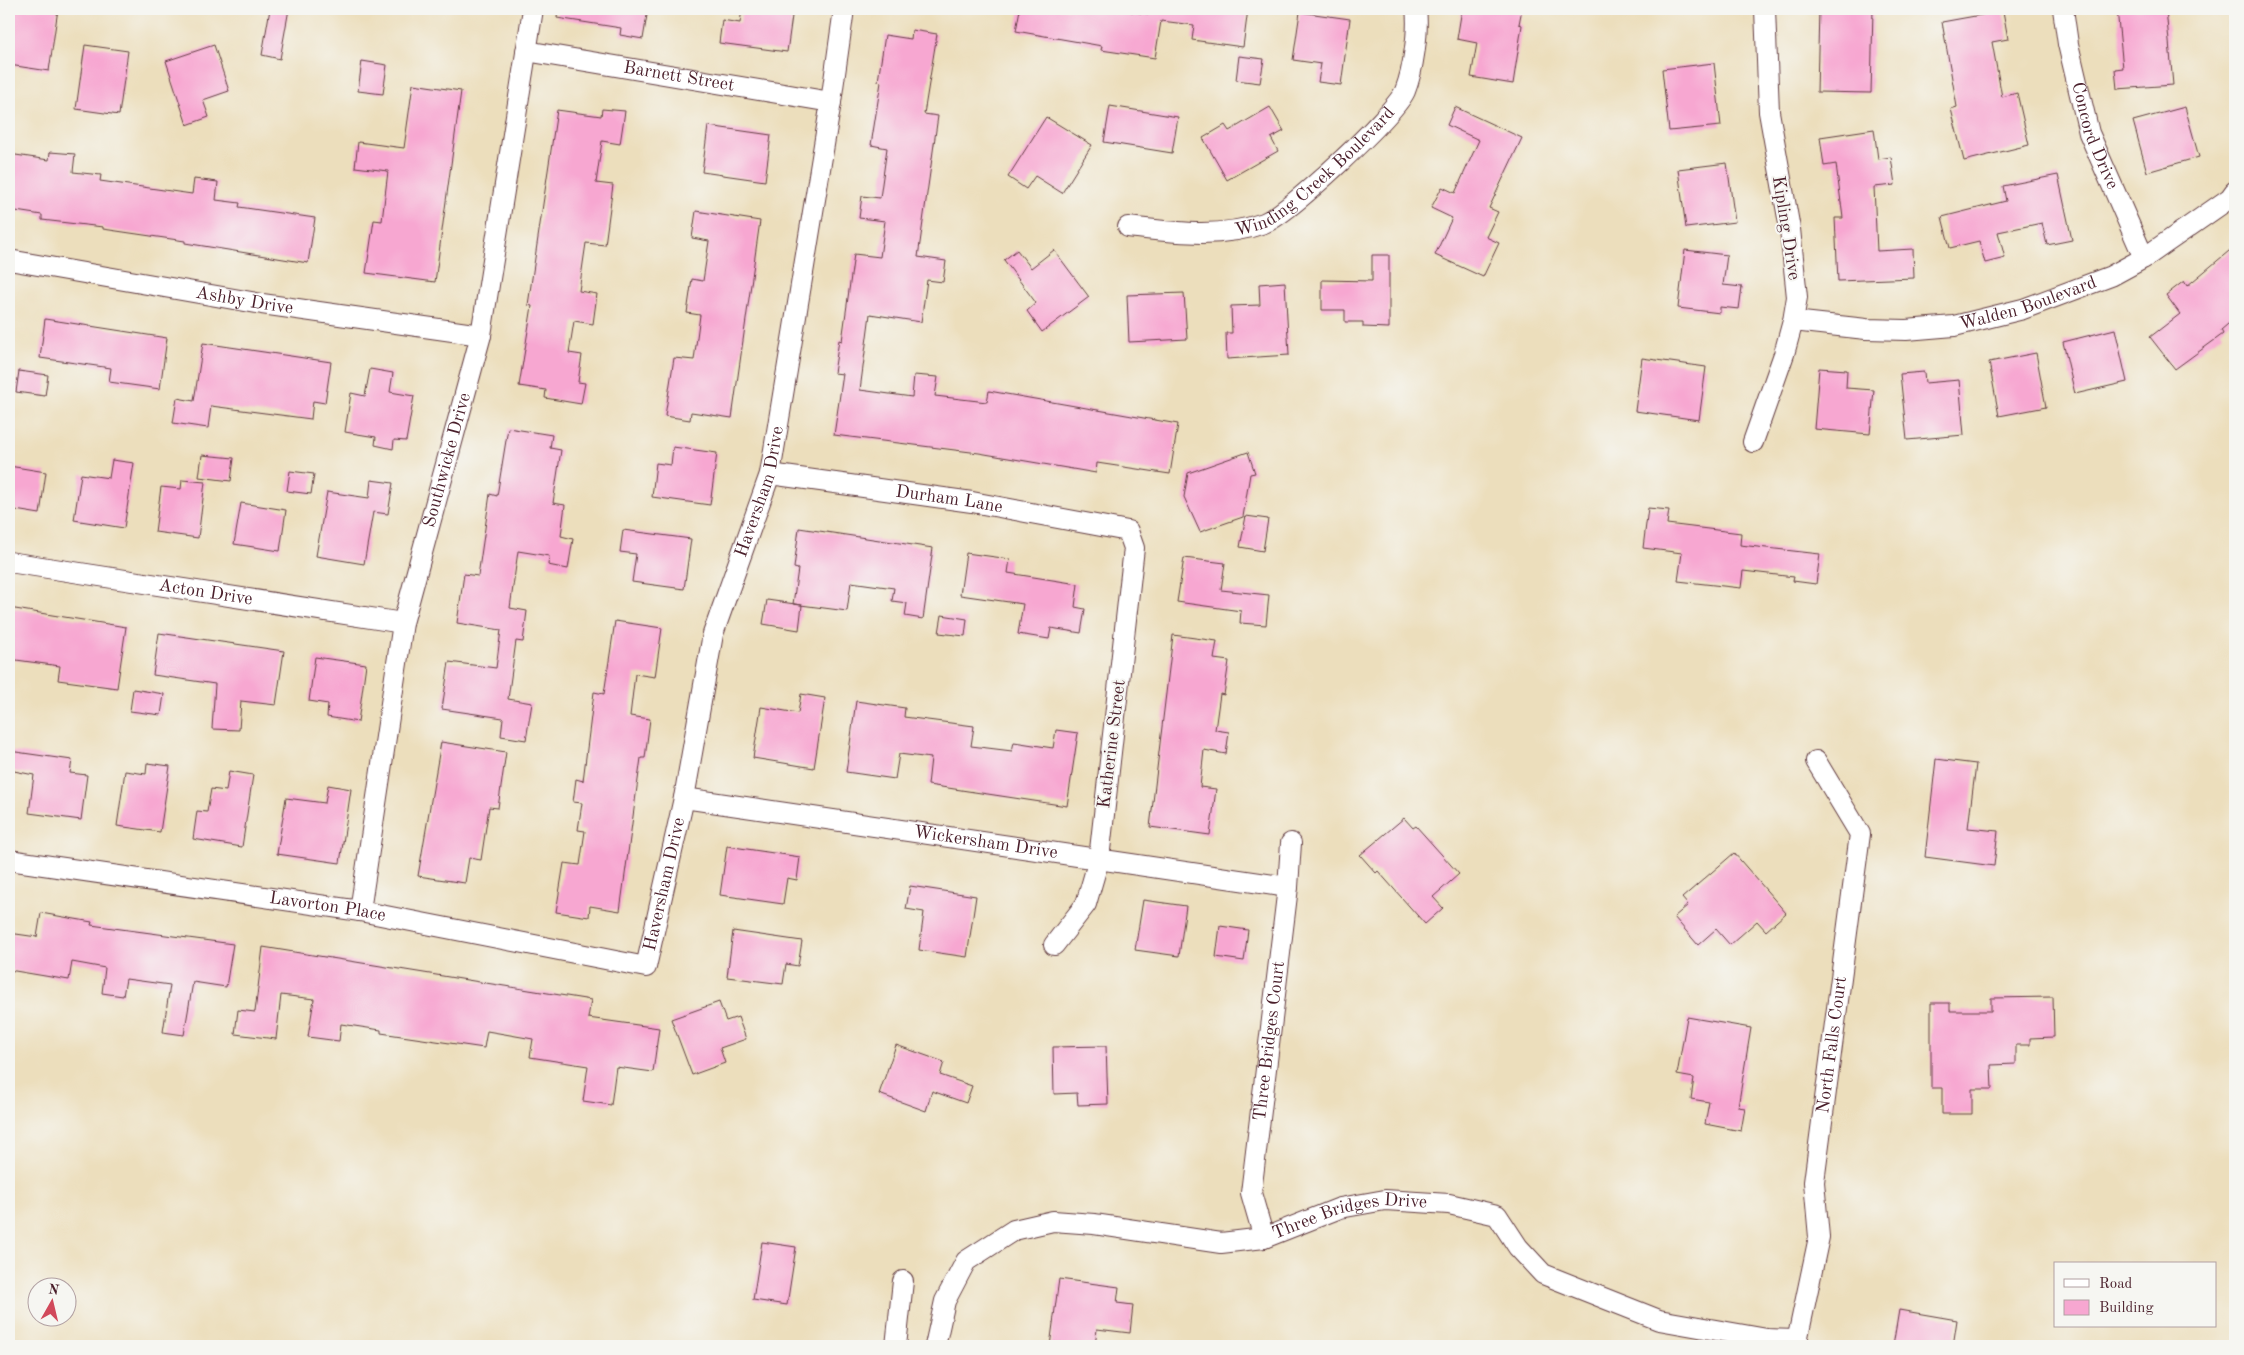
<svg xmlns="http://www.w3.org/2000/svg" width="2244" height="1355" font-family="'Old Standard TT',serif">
  <rect width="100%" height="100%" fill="#f6f6f2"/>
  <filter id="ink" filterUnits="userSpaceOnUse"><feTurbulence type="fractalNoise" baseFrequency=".02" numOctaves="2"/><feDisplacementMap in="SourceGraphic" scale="10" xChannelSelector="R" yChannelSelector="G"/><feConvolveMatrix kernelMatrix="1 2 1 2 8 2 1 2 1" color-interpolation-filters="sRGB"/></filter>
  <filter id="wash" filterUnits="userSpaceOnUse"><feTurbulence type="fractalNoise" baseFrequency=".0096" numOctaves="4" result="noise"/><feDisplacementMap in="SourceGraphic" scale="20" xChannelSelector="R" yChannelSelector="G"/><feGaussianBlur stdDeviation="1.12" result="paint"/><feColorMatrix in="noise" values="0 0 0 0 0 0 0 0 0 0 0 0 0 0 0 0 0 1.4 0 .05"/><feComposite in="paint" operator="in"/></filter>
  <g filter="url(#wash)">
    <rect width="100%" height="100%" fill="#ecdebc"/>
    <g id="blocks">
      <g fill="#f7a7d1">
        <path d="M9,9H58L49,71L9,65Z"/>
        <path d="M270,9H289L280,59L262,55Z"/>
        <path d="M558,9H648L643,39L620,35L621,28L557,18Z"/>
        <path d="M742,9H793L787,52L719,43L722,20L740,23Z"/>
        <path d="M1020,9H1111L1149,14L1150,9H1248L1243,47L1192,40L1194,25L1161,21L1155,58L1101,50L1102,46L1016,31Z"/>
        <path d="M1462,9H1522L1519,24L1522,25L1513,84L1471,77L1477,43L1457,39Z"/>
        <path d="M1819,9H1873L1871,93L1817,92Z"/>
        <path d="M2117,9H2166L2173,85L2117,89L2115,69L2123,68Z"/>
        <path d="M2003,11L2008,39L1992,42L2002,97L2017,93L2029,145L1964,161L1951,109L1957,107L1942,22Z"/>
        <path d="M1300,12L1350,19L1341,85L1318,82L1321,64L1293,60Z"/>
        <path d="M912,30L937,34L924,114L938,116L918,257L946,261L943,282L927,280L921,322L870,314L860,390L912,397L914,375L938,377L935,396L987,402L989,391L1178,424L1170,474L1097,463L1096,473L979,453L834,435L843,374L834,373L839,340L842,341L854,254L880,257L885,221L859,218L862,196L880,198L887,148L871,145L881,82L878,81L885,35L911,39Z"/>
        <path d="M85,45L128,51L119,115L76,109Z"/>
        <path d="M214,45L229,91L203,100L209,117L187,125L166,61Z"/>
        <path d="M1239,56L1264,59L1260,83L1236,80Z"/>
        <path d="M362,61L387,65L383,94L358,91Z"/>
        <path d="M1714,63L1721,126L1669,131L1662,69Z"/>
        <path d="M413,84L461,91L435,282L366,273L374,220L382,221L388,171L355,167L358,142L404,148Z"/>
        <path d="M1110,106L1178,117L1172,153L1104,142Z"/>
        <path d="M1270,107L1284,131L1271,138L1278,151L1227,180L1203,138L1225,125L1229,131Z"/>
        <path d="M1455,107L1522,138L1489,208L1498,212L1486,237L1499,243L1483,277L1435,255L1452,218L1431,208L1442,187L1455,193L1479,140L1447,125Z"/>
        <path d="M2185,107L2199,157L2147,172L2133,121Z"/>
        <path d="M602,109L625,111L620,144L602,141L596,183L613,185L605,245L586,243L579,291L597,294L593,324L574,321L569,353L582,355L578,382L585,383L581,404L545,398L546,390L519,386L532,306L528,305L557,110L601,116Z"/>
        <path d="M1046,117L1092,145L1062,193L1035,176L1026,189L1008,177Z"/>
        <path d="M708,126L771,135L765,181L702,172Z"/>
        <path d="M1874,129L1878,159L1891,157L1895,185L1874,187L1877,251L1913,249L1914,278L1838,281L1835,218H1843L1836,164L1824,166L1820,137Z"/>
        <path d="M50,152L75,154L73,172L101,175L100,181L192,194L194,179L218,182L216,200L240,203L239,207L315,218L308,263L185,243V241L103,229V227L42,220V215L9,210V154L49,160Z"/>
        <path d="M1727,163L1735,222L1686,228L1678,169Z"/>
        <path d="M2058,175L2072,240L2047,245L2042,223L1998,232L2005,258L1985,263L1979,241L1950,248L1942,217L2006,201L2003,186Z"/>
        <path d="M696,211L760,221L732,418L691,412L690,420L665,416L674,358L694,360L700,315L687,313L692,279L703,281L709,241L692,238Z"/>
        <path d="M2235,246V318L2221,330L2223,334L2175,369L2150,337L2180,314L2166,295L2184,281L2187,286Z"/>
        <path d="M1017,250L1031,268L1054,250L1089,297L1042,332L1027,311L1036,303L1004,260Z"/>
        <path d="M1685,250L1727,255L1723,285L1742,287L1739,309L1720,307V313L1678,308Z"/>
        <path d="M1372,255H1389V328L1363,327V322H1345V310H1322V280L1372,281Z"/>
        <path d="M1285,282L1289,355L1227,359L1226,333H1232L1231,306L1260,305L1259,284Z"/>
        <path d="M1184,293L1187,339L1129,342L1127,295Z"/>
        <path d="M45,319L167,338L160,389L109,382L111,368L40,358Z"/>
        <path d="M2115,329L2127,382L2075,394L2063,342Z"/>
        <path d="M203,343L331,362L325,403L313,401L311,419L211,406L208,428L173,423L177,398L194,401Z"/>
        <path d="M2036,353L2046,407L1999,416L1989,362Z"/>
        <path d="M1642,358L1706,367L1699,420L1635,411Z"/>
        <path d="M1819,368L1847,370L1846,388L1874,390L1870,434L1814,429Z"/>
        <path d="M370,369L393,373L390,392L414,396L406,441L394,440L393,449L375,445L376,437L345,432L351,393L365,396Z"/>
        <path d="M19,371L48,375L45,396L16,392Z"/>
        <path d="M1924,372L1925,383L1959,380L1964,435L1907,440L1900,374Z"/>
        <path d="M508,428L552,435L550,448L561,450L553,503L565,505L561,536L573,539L568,569L548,565L549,556L518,551L510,608L527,611L523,642L516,641L508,699L532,703L526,740L501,736L503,718L442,709L449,662L496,668L501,630L457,623L464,574L478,576L490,494L497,496Z"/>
        <path d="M673,447L717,453L710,505L652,497L656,463L671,465Z"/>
        <path d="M1248,452L1255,473L1250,474L1243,517L1200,532L1184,497L1188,473Z"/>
        <path d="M202,455L234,458L231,481L199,477Z"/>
        <path d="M112,460L134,463L124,528L74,520L81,474L109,478Z"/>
        <path d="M9,466L46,472L40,514L9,509Z"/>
        <path d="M290,471L314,474L311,494L287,491Z"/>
        <path d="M182,480L205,482L198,538L155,532L161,487L181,489Z"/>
        <path d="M371,480L393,483L388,514L373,512L364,564L316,556L327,492L369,498Z"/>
        <path d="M241,503L286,510L280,551L234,544Z"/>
        <path d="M1648,508L1669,510L1667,524L1741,533L1740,545L1820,554L1816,584L1793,581L1794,577L1743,571L1741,588L1678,581L1682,553L1643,548Z"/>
        <path d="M1246,516L1268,519L1263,551L1240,547Z"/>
        <path d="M799,528L933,548L923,619L905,616L907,603L892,601L894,588L851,582L847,611L793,604L798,569L794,568Z"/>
        <path d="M623,530L691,539L684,589L632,582L636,554L620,552Z"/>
        <path d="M966,553L1010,559L1008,573L1078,584L1075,607L1085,609L1081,633L1051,628L1049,639L1018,634L1023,604L960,595Z"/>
        <path d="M1184,558L1225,563L1221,590L1269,595L1266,625L1240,623L1241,611L1177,602Z"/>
        <path d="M767,600L802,605L799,630L763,624Z"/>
        <path d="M9,608L126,627L117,688L58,680L60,666L9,659Z"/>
        <path d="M942,615L967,619L965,636L939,633Z"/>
        <path d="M615,621L662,628L655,677L635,674L630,716L650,719L645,758H641L620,911L590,906L589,917L556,912L564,863L580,865L585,831L578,830L582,803L573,802L576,779L583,781L594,692L604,694Z"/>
        <path d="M159,633L284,651L276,705L241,701L239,730L212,729L215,684L153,675Z"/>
        <path d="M1173,635L1217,641L1214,659L1229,661L1224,695L1220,694L1215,730L1229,732L1226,754L1204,750L1200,787L1216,789L1210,835L1150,827Z"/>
        <path d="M315,657L366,664L358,722L327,717L328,704L309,701Z"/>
        <path d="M133,689L164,694L161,715L130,711Z"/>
        <path d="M801,694L825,698L814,768L753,758L761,707L798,713Z"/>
        <path d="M856,701L905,708L904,717L974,726L971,746L1012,751L1014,742L1053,748L1056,730L1078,733L1067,806L928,785L931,758L899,754L895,779L846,772Z"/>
        <path d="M441,742L506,752L498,808L489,807L481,860L469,858L465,883L418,876Z"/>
        <path d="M9,751L72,760L70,773L87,775L81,820L29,813L34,775L9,770Z"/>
        <path d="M1936,759L1976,764L1968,828L1998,831L1994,866L1925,857Z"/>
        <path d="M147,763L170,766L160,832L117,826L125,771L146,774Z"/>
        <path d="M229,771L253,775L242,847L193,839L197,811L207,812L211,789L226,791Z"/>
        <path d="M328,785L351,789L340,863L277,854L286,798L325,803Z"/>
        <path d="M1404,818L1413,828L1416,826L1459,874L1433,897L1443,908L1425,924L1378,871L1376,873L1360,855Z"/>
        <path d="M727,846L800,857L797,880L787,878L783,904L720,895Z"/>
        <path d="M1734,853L1786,913L1766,931L1757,921L1730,945L1716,929L1698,945L1674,917L1688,905L1682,898Z"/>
        <path d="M910,886L976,896L967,957L919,950L924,912L906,909Z"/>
        <path d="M1143,900L1186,906L1179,956L1135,950Z"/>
        <path d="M41,913L92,922L91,925L233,944L226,987L193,982L184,1035L163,1032L170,985L126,979L123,996L102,993L105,968L72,962L69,980L9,970V933L37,937Z"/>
        <path d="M1220,926L1248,930L1244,961L1216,957Z"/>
        <path d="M733,931L802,941L798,966L786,964L783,984L727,977Z"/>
        <path d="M263,947L591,1000L588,1018L659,1028L653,1072L616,1067L611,1105L583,1101L588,1066L530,1057L533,1039L487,1031L484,1048L381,1033V1030L341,1024L339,1041L308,1037L314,999L281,995L276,1039L235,1034L238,1010L255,1012Z"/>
        <path d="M2053,997L2054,1037L2030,1038V1045H2016V1064L1991,1065L1992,1089H1972V1114H1942V1088H1931V1003H1950V1011H1991V998Z"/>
        <path d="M719,1002L726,1021L738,1017L746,1039L720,1048L725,1063L692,1075L671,1019Z"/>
        <path d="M1687,1017L1751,1028L1738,1107L1745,1108L1741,1131L1705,1124L1709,1102L1691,1099L1694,1078L1677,1075Z"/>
        <path d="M896,1045L944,1062L940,1075L972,1086L966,1103L932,1091L926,1111L879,1094Z"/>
        <path d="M1106,1046L1108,1104L1078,1105L1077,1093L1054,1094L1053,1047Z"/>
        <path d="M762,1242L796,1247L787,1305L753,1300Z"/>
        <path d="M1059,1279L1119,1287L1117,1303L1133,1305L1130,1333L1097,1329L1095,1346H1050Z"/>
        <path d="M1899,1310L1957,1320L1953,1346H1893Z"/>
      </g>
    </g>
  </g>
  <g filter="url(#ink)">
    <use href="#blocks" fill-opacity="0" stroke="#623c41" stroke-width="1"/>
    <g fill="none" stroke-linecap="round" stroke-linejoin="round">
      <defs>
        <g id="minor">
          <path id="s1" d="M2063,9L2068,44L2089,133L2144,258"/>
          <path id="s2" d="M526,51L831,102"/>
          <path id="s3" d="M1128,227C1173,232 1220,239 1264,223C1288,214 1394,115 1405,91C1413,71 1419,31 1416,9"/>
          <path id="s4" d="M9,260L262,304L481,335"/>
          <path id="s5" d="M1793,321L1866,329L1906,330L1954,326L2023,309L2111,276L2144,258L2230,198L2235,191"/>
          <path d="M1753,442L1784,354L1793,321L1797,297L1790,229L1769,112L1765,9"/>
          <path id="s6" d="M770,474L972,502L1128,531L1134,548L1099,859L1086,904L1054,945"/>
          <path id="s7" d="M9,562L403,623"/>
          <path id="s8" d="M684,798L1288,887"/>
          <path id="s9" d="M9,860L360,911L646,967L684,798L713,634L770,474L831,102L844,9"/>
          <path id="s10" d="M360,911L403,623L481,335L533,9"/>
          <path id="s11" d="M1264,1238L1251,1193L1288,887L1291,843"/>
          <path d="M896,1346L903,1281"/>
          <path id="s12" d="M935,1346L945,1301L966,1261L1014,1230L1053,1221L1094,1224L1221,1243L1264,1238L1340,1208L1385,1200L1449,1204L1497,1215L1518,1247L1543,1274L1659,1320L1767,1339L1797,1340"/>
          <path id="s13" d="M1796,1346L1819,1237L1814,1182L1860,834L1816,761"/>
        </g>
      </defs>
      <use href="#minor" stroke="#623c41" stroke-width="22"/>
      <use href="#minor" stroke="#fff" stroke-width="20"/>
    </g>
  </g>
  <g text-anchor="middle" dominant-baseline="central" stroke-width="4" stroke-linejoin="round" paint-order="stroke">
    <g font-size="18" fill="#4a1f2b" stroke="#f6f6f2">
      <text stroke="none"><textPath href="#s2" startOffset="155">Barnett Street</textPath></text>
      <text stroke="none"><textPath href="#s1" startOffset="131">Concord Drive</textPath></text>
      <text stroke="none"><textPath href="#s3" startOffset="208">Winding Creek Boulevard</textPath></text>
      <text transform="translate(1786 228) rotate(81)">Kipling Drive</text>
      <text stroke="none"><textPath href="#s4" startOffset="239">Ashby Drive</textPath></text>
      <text stroke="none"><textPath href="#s5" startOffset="239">Walden Boulevard</textPath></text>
      <text stroke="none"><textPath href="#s10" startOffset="460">Southwicke Drive</textPath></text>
      <text stroke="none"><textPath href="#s9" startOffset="1136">Haversham Drive</textPath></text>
      <text stroke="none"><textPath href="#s6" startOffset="181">Durham Lane</textPath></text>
      <text stroke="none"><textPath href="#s7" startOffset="199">Acton Drive</textPath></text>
      <text transform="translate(1112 744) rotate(-83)">Katherine Street</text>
      <text stroke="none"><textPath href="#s8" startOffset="305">Wickersham Drive</textPath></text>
      <text stroke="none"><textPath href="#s9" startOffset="731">Haversham Drive</textPath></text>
      <text stroke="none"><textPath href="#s9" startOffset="322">Lavorton Place</textPath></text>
      <text stroke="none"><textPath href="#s11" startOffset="200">Three Bridges Court</textPath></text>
      <text stroke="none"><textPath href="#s13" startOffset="305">North Falls Court</textPath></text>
      <text stroke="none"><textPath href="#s12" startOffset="491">Three Bridges Drive</textPath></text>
    </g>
  </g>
  <rect width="2244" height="1355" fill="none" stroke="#f6f6f2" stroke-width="30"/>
  <rect x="2054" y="1262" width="162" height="65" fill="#f6f6f2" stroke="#b1a0a2"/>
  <rect x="2064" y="1279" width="25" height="8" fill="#ffffff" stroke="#b1a0a2"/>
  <text x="2099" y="1288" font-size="15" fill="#4a1f2b">Road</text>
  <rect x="2064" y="1300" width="25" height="15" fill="#f7a7d1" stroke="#b1a0a2"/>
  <text x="2099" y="1312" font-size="15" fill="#4a1f2b">Building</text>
  <g transform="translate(52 1302) rotate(8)"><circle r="24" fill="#f6f6f2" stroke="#b1a0a2"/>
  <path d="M0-4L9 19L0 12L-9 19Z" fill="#d1495b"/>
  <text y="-8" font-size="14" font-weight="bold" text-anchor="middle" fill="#4a1f2b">N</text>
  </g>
</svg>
